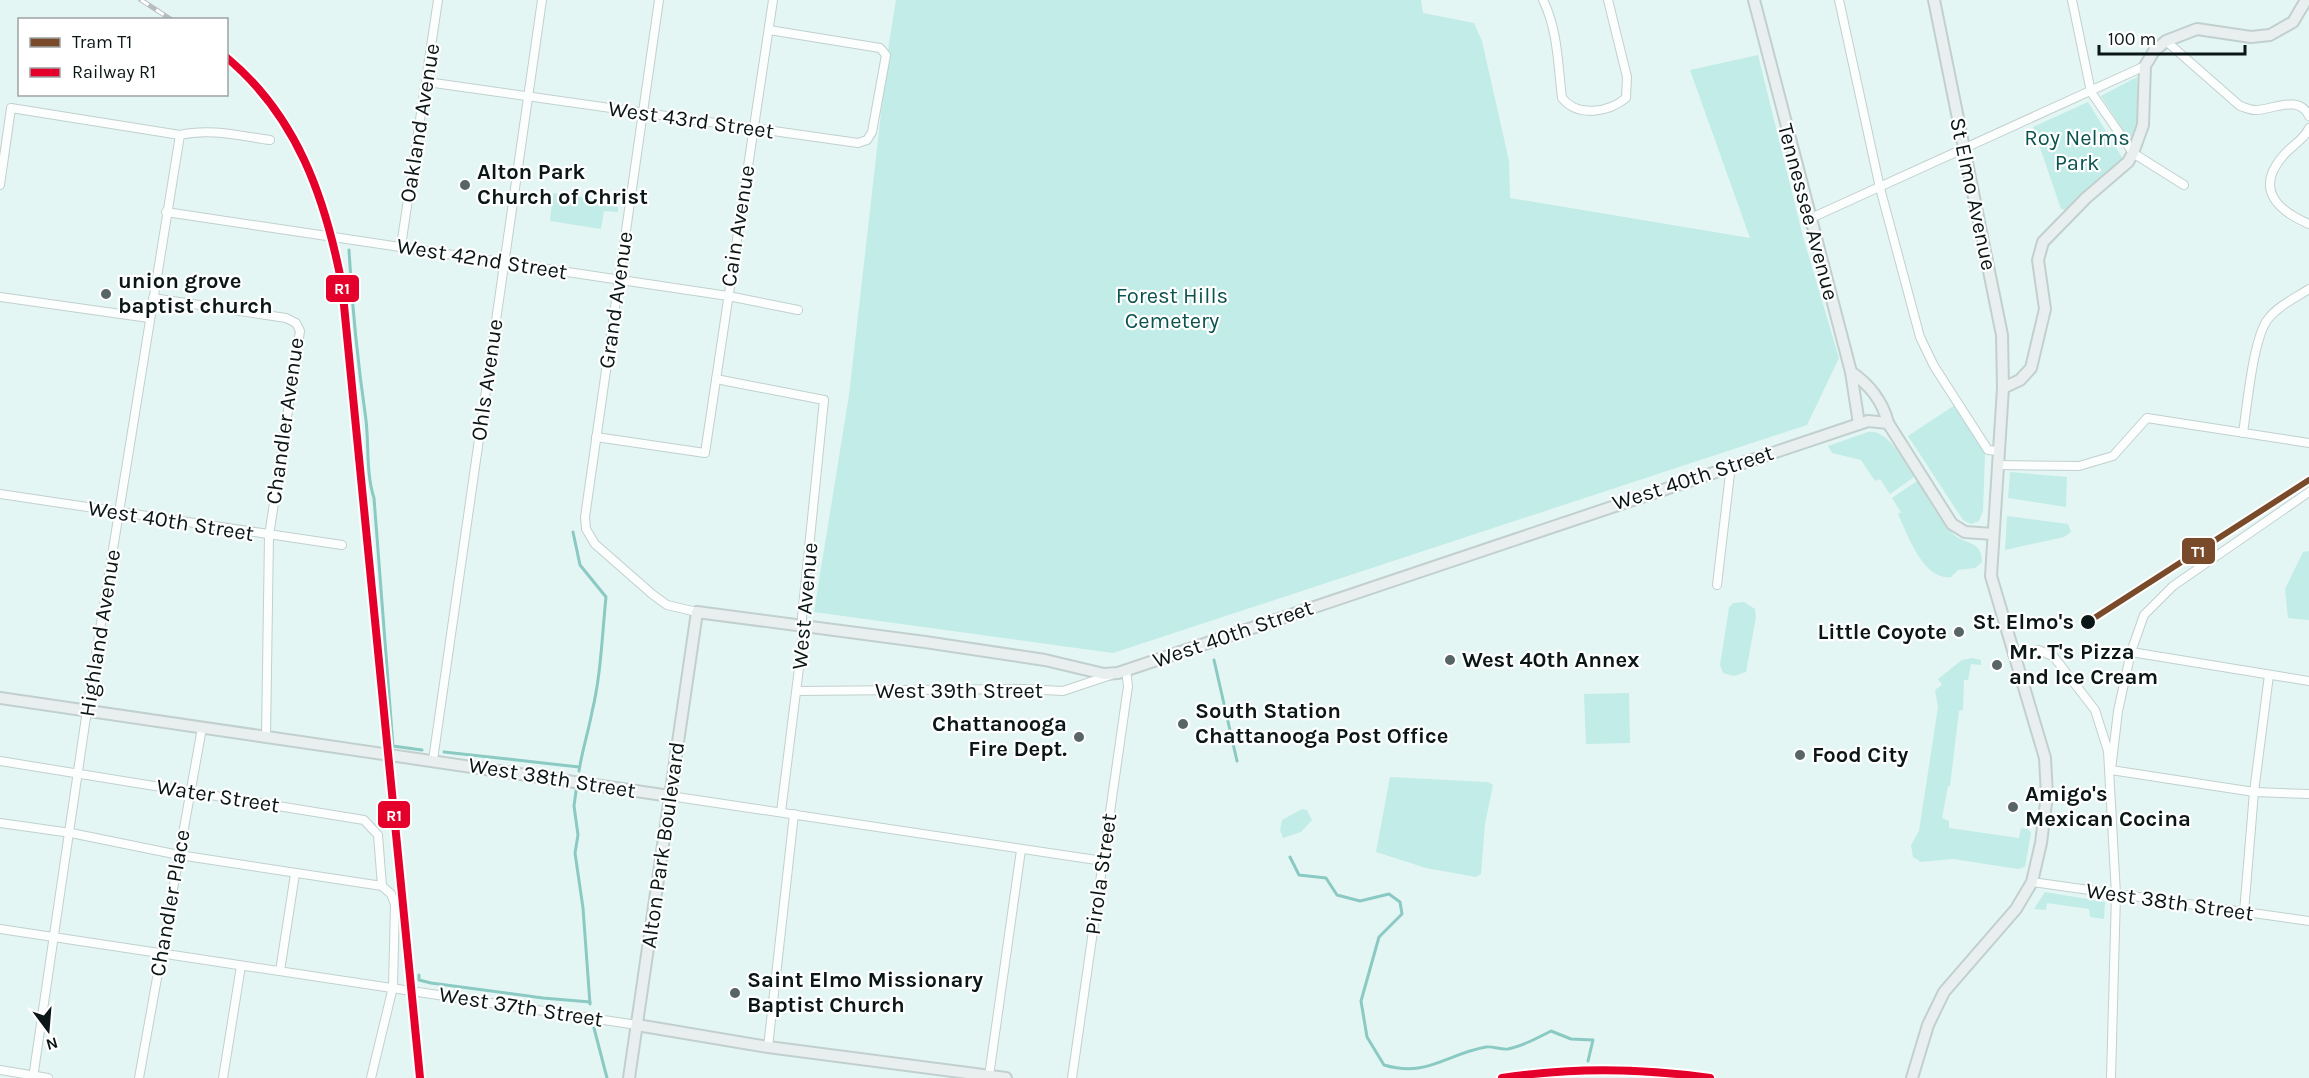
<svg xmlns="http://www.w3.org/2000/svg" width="2309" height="1078" font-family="Karla,sans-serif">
  <rect width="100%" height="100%" fill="#e4f6f4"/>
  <g fill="#c1ece7">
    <path d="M896,0H1421L1423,13L1474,23L1482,41L1509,161L1510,198L1750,238L1690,70L1758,55L1803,237L1839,358L1807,425L1113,653L814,612L849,395L889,43Z"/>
    <path d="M2137,77L2138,126L2133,140L2129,139L2101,96Z"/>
    <path d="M2088,102L2123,159L2067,210L2061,209L2033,127Z"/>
    <path d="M553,193L605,200V205L618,207V212L604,211L601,229L550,221Z"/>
    <path d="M1955,405L1985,454L1983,511L1979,521L1971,524L1963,520L1908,436Z"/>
    <path d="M1868,432C1889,429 1903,462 1914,477L1890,494L1880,479L1875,481L1861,460L1832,453L1828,446Z"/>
    <path d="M2010,472L2067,477L2066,507L2008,498Z"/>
    <path d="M1917,481C1928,498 1938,519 1952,533C1965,546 1982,539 1982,562L1975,568L1958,570L1951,577C1923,581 1907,533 1898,514L1901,512L1892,498Z"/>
    <path d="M2007,516L2068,524L2071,532L2064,537L2005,550Z"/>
    <path d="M2309,551V620L2288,618L2285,589L2303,552Z"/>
    <path d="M1744,602L1755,609L1756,617L1746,672L1734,676L1723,673L1720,665L1729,608L1733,603Z"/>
    <path d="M1973,658L1981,660V665L1971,664L1968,680H1964L1963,710L1959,711L1950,786H1948L1942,818L1949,821V828L2019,838L2021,828L2028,829L2031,833L2025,867L2018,869L1953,859L1921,862L1913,857L1911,845L1919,831L1938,707L1935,690L1942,685L1938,679L1962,660Z"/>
    <path d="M1629,693L1630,743L1586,744L1584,694Z"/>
    <path d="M1390,777L1488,782L1493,785L1485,824L1481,874L1476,877L1426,868L1376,852Z"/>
    <path d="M1302,809L1307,810L1312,820L1301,832L1283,838L1280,830L1282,820Z"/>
    <path d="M2045,892L2105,902L2104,919L2090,917L2089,909L2047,903L2046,910L2034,909Z"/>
  </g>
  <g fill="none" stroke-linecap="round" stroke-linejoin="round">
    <g stroke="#8bc9c3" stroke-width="3">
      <path d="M349,250C352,307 358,364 366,420C369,447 366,473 374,498L393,746L422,750"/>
      <path d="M573,532L580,565L606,597C602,636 601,675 592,712C588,733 582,751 579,771"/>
      <path d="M1214,660L1237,761"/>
      <path d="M444,752L579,767"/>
      <path d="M576,791L574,806L578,835L575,853L583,908L590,1004"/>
      <path d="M1290,857L1299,875L1326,878L1337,895L1360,901L1389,894L1400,902L1402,914L1379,937L1361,1001L1367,1037L1384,1065C1427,1078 1446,1054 1486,1047C1493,1046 1501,1050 1508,1049C1524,1046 1537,1038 1551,1031L1571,1039L1593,1040L1588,1061"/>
      <path d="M419,975V980L431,983L543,998L590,1002"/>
      <path d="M594,1028L607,1078"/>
    </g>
    <defs>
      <g id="street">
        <path d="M659,0L585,517L586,529L595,544L652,594L667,605L697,612"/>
        <path d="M1543,0C1558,30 1558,66 1562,98C1578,118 1609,112 1626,98L1627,77L1608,0"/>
        <path d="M1839,0L1880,188L1920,337L1934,366L1988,450L1998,451"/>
        <path d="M2072,0L2091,92L2133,153L2184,185"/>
        <path d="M2166,41L2240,106C2244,107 2250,110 2255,110C2273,110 2299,94 2309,116"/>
        <path d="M427,82L858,143L867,140L872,132L886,55L880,48L769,30"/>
        <path d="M2309,128C2305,139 2291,146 2283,156C2255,188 2276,210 2309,224"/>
        <path d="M0,185L11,108L180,135"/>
        <path d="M166,212L728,296L798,310"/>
        <path d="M1809,219L2145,66"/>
        <path d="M401,246L438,0"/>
        <path d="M0,297L149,318"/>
        <path d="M153,298L286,318L296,323L300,331L269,536L266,736"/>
        <path d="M716,379L824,400L802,617L803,636L781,812"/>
        <path d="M2243,433C2247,407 2253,338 2268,319C2278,306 2295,298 2309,289"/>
        <path d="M596,437L705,453L773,0"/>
        <path d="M1997,465L2079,466L2113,456L2147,418L2309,443"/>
        <path d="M2309,492L2173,586L2144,615L2131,652L2118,711L2111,770L2254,792L2309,794"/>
        <path d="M0,494L342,545"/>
        <path d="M1717,585L1731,465"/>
        <path d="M2131,652L2309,681"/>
        <path d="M2012,654L2039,650L2054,657L2095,710L2108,751L2116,894L2111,1078"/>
        <path d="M797,691L1024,689L1063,691L1111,675"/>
        <path d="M433,760L542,0"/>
        <path d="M0,761L364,820L378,835L382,886"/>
        <path d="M670,796L1103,861"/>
        <path d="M0,823L71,833L179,855L382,886L391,894L395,904L393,987L371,1078"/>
        <path d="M2032,882L2309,921"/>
        <path d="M2244,912L2254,792L2269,675"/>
        <path d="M0,929L637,1025"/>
        <path d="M280,971L295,874"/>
        <path d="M768,1047L794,814"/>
        <path d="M0,1070L48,1078"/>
        <path d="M989,1076L1021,850"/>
        <path d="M33,1078L87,710L180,135C210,128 240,136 270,140"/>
        <path d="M139,1078L202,728"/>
        <path d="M223,1078L241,966"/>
        <path d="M1072,1078L1128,686L1126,670"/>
      </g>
      <g id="secondary">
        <path d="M1754,0L1851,372L1859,424"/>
        <path d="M1851,372C1869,384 1883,402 1888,423L1952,524L1965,532L1993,534"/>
        <path d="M2003,388L2020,380L2031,368L2045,309L2038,260L2043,242L2086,198L2128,162L2133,153L2143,125L2145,66L2154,51L2166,41L2197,29L2251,37L2270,35L2293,22L2306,0"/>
        <path d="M0,698L670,796"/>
        <path d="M637,1025L768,1047L1006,1078"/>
        <path d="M629,1078L697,612L925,642L1045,660L1104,674L1118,673L1868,421L1888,423"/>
        <path d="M1912,1078L1928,1025L1944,992L2016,909L2032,882L2041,843L2047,795L2045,758L1991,576L2003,388L2002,335L1934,0"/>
      </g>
    </defs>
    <use href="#street" stroke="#c1d0ce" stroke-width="10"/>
    <use href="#secondary" stroke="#c1d0ce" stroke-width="14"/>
    <use href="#street" stroke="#fbfefd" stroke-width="8"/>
    <use href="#secondary" stroke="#e9efef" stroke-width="10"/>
    <defs>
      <g id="rail">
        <path d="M141,0L172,20"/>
        <path d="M226,57C297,116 325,197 342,285L420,1078"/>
        <path d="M1502,1078C1572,1067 1640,1068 1710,1078"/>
      </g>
    </defs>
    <use href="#rail" stroke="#b8bcbc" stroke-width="5"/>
    <use href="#rail" stroke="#fff" stroke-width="3" stroke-dasharray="9" stroke-linecap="butt"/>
    <defs>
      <g id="rail-1">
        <path d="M226,57C297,116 325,197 342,285L420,1078"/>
        <path d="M1502,1078C1572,1067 1640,1068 1710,1078"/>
      </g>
    </defs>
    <use href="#rail-1" stroke="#fff" stroke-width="12"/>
    <use href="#rail-1" stroke="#e4002b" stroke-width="8"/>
    <defs>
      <path id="tram-1" d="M2088,622L2309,480"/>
    </defs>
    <use href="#tram-1" stroke="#fff" stroke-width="10"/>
    <use href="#tram-1" stroke="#7a4b2a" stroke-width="6"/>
  </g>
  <g fill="#576564" stroke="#fff" stroke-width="2">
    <circle cx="465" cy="185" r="6"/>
    <circle cx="106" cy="294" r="6"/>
    <circle cx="1959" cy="632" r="6"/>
    <circle cx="1450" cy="660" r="6"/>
    <circle cx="1997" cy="665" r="6"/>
    <circle cx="1183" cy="724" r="6"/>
    <circle cx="1079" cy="737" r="6"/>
    <circle cx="1800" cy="755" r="6"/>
    <circle cx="2013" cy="807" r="6"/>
    <circle cx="735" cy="993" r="6"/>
  </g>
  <circle fill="#0b1716" stroke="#fff" stroke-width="2" cx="2088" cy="622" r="8"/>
  <g text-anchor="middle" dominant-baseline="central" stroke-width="4.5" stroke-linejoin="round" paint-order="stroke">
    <g font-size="22" fill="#0b1716" stroke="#fff">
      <text transform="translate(691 120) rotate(8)">West 43rd Street</text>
      <text transform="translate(420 123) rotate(-81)">Oakland Avenue</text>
      <text transform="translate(1973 194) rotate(78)">St Elmo Avenue</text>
      <text transform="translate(1808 212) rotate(75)">Tennessee Avenue</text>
      <text transform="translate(738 226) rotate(-81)">Cain Avenue</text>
      <text transform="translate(482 259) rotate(9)">West 42nd Street</text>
      <text transform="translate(616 300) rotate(-82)">Grand Avenue</text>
      <text transform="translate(487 380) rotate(-82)">Ohls Avenue</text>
      <text transform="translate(285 421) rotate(-82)">Chandler Avenue</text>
      <text transform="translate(1693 478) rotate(-18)">West 40th Street</text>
      <text transform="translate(171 521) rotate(9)">West 40th Street</text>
      <text transform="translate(805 606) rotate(-85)">West Avenue</text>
      <text transform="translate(100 633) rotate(-81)">Highland Avenue</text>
      <text transform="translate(1233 634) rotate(-19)">West 40th Street</text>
      <text x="959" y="691">West 39th Street</text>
      <text transform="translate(552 778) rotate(9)">West 38th Street</text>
      <text transform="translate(218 796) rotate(9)">Water Street</text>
      <text transform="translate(663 845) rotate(-82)">Alton Park Boulevard</text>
      <text transform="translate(1101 874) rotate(-82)">Pirola Street</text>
      <text transform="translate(2170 902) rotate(8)">West 38th Street</text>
      <text transform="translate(170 903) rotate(-80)">Chandler Place</text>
      <text transform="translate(521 1007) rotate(9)">West 37th Street</text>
    </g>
    <g font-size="22" fill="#0a534e" stroke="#fff">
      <text x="2077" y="138">Roy Nelms<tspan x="2077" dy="25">Park</tspan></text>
      <text x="1172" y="296">Forest Hills<tspan x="1172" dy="25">Cemetery</tspan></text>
    </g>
    <g font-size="22" font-weight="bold" fill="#0b1716" stroke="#fff" text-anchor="start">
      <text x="477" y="172">Alton Park<tspan x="477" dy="25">Church of Christ</tspan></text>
      <text x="118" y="281">union grove<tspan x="118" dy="25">baptist church</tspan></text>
      <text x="1947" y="632" text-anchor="end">Little Coyote</text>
      <text x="2009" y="652">Mr. T's Pizza<tspan x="2009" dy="25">and Ice Cream</tspan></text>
      <text x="1462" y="660">West 40th Annex</text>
      <text x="1195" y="711">South Station<tspan x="1195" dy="25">Chattanooga Post Office</tspan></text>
      <text x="1067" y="724" text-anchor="end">Chattanooga<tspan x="1067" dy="25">Fire Dept.</tspan></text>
      <text x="1812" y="755">Food City</text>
      <text x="2025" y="794">Amigo's<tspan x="2025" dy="25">Mexican Cocina</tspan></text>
      <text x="747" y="980">Saint Elmo Missionary<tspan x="747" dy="25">Baptist Church</tspan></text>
    </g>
    <g font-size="22" font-weight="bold" fill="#0b1716" stroke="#fff" text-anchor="end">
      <text x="2074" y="622">St. Elmo's</text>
    </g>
  </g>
  <g stroke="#fff" stroke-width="2">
    <rect x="325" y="274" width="35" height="29" rx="6" fill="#e4002b"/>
    <rect x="2181" y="537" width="35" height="28" rx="6" fill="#7a4b2a"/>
    <rect x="377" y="800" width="34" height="29" rx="6" fill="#e4002b"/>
  </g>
  <g font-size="16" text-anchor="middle" font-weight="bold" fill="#fff">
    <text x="342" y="294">R1</text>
    <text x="2198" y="557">T1</text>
    <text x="394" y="821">R1</text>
  </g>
  <rect x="18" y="18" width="210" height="78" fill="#ffffff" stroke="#9da2a2" stroke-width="1.5"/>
  <rect x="30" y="38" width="30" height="9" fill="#7a4b2a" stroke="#9da2a2" stroke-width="1.5"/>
  <text x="72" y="48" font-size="18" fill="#0b1716">Tram T1</text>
  <rect x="30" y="68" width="30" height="9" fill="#e4002b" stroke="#9da2a2" stroke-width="1.5"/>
  <text x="72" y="78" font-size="18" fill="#0b1716">Railway R1</text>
  <g transform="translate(48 1030) rotate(164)" stroke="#ffffff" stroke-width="4.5" paint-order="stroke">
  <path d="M0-4.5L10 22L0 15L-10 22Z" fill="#0b1716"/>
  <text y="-9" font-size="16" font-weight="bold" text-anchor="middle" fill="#0b1716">N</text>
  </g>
  <path d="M2099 45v9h146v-9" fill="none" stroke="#0b1716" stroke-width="3"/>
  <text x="2108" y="45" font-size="18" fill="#0b1716" stroke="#ffffff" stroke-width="4.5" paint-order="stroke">100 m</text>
</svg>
